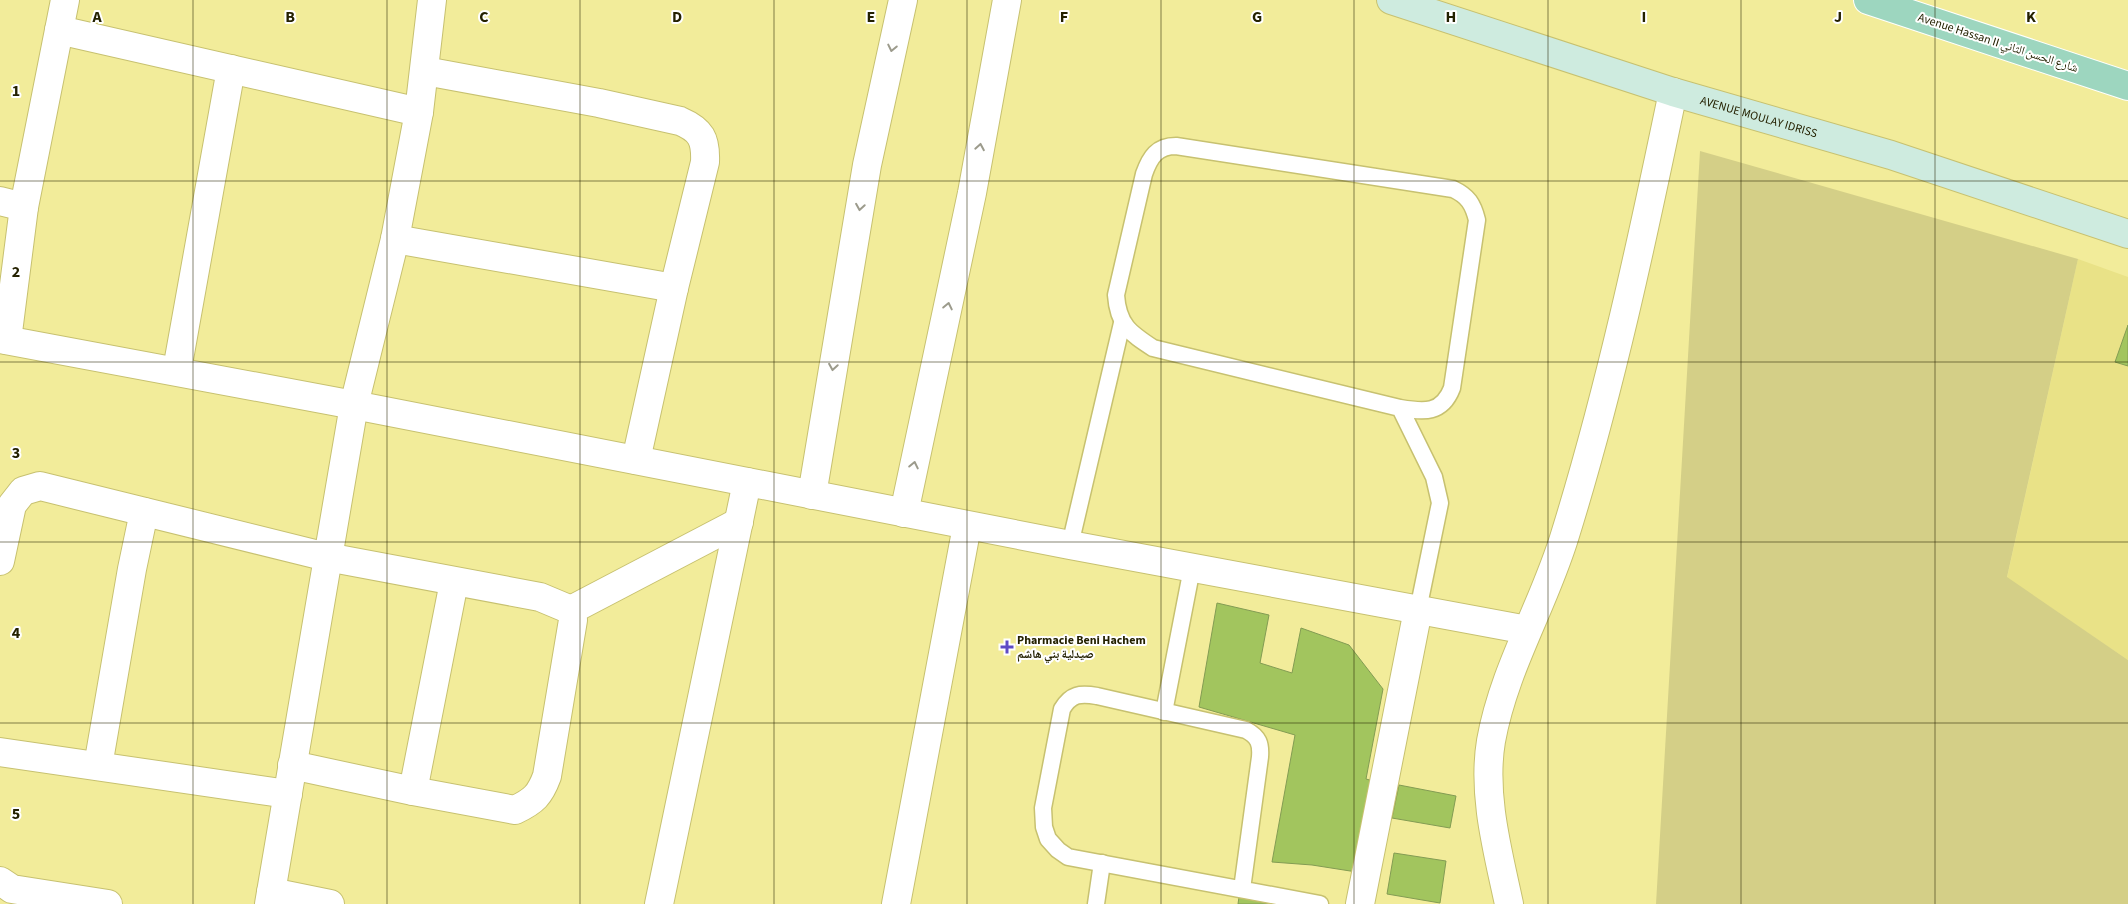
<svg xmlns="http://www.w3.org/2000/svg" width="2128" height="904" font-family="'Source Sans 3','Noto Naskh Arabic',sans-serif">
  <rect width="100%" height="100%" fill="#f2ec9a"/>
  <path fill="#e9e287" d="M2078,259L2128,277V660L2007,578Z"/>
  <path fill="#d4cf87" d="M1700,151L2078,259L2007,577L2128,660V904H1656Z"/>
  <g fill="#a2c55e" stroke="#839c53">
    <path d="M2128,325V366L2115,362Z"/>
    <path d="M1217,603L1269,615L1260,663L1292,673L1301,628L1349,645L1383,689L1366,779L1377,782L1363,873L1312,865L1272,862L1295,735L1199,707Z"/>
    <path d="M1399,785L1456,796L1450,828L1392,818Z"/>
    <path d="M1394,853L1446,861L1440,903L1387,894Z"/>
    <path d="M1239,897L1270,904H1238Z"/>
  </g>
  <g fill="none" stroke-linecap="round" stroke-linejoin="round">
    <defs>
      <g id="lane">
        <path d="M1400,408L1153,348C1130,333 1118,325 1116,295L1144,174C1150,157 1157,146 1176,146L1453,189C1468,196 1473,204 1477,220L1452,388C1442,414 1424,412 1400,408L1434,477L1440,503L1418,610"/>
        <path d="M1070,545L1122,323"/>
        <path d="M1164,712L1192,568"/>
        <path d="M1242,889L1260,757C1261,744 1259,737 1246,730L1097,696C1080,693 1071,694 1062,709L1043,808L1044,827L1048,839L1058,850L1068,857L1320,904"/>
        <path d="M1096,904L1102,863"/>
      </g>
      <g id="street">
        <path d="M59,30L419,112"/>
        <path d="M425,71L599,103L680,121C701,130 706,139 705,162L674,288L636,460"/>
        <path d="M0,201L24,207"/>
        <path d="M395,239L674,288"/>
        <path d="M0,339L354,405L1070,545L1527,630"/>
        <path d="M7,340L24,207L65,0"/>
        <path d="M177,370L231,69"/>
        <path d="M812,495L867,165L903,0"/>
        <path d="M904,513L972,193L1007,0"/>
        <path d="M0,561L12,505L23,491L40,486L327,557L540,597L571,610L573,620L547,776C540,795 534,801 515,810L413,791L292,765"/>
        <path d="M571,610L739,522"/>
        <path d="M0,752L288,794"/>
        <path d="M98,766L132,569L144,512"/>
        <path d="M413,791L454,582"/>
        <path d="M0,881L12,889L108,904"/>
        <path d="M271,892L330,904"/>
        <path d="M269,904L354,405L395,239L419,112L432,0"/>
        <path d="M659,904L747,482"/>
        <path d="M896,904L967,526"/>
        <path d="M1360,904L1418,610"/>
        <path d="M1509,904C1498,852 1482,795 1491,741C1504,668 1544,605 1565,535C1610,390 1642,241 1673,92"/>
      </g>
      <g id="secondary">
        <path id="s1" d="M1391,0L1673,92L1891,155L2128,234"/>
      </g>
      <path id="primary" d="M1868,0L2128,86"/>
    </defs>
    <use href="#lane" stroke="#c7c170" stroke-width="19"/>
    <use href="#street" stroke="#c7c170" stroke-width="30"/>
    <use href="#secondary" stroke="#c7c170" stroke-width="30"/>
    <use href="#primary" stroke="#fff" stroke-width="30"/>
    <use href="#lane" stroke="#fff" stroke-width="16"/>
    <use href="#street" stroke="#fff" stroke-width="28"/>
    <use href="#secondary" stroke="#ceebdf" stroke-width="28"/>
    <use href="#primary" stroke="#9dd6bf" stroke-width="28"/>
  </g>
  <defs><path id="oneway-chevron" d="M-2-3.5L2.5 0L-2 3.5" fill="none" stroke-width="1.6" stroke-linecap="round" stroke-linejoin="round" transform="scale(1.25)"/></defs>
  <g stroke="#9c9b8c">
    <use href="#oneway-chevron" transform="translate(892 48) rotate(102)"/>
    <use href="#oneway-chevron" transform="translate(980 147) rotate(-80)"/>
    <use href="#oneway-chevron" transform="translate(860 207) rotate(99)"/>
    <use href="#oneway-chevron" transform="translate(948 306) rotate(-78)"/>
    <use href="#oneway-chevron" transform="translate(833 367) rotate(99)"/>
    <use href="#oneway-chevron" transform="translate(914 465) rotate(-78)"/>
  </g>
  <path fill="none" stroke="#242100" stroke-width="1" stroke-opacity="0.55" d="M193,0V904M387,0V904M580,0V904M774,0V904M967,0V904M1161,0V904M1354,0V904M1548,0V904M1741,0V904M1935,0V904M0,181H2128M0,362H2128M0,542H2128M0,723H2128"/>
  <path fill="#5e4bc4" stroke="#fff" stroke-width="2" d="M1004.5 639.5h5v5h5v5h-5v5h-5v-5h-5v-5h5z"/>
  <g text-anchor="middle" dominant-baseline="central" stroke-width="4" stroke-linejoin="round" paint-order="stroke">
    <g font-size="12" fill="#242100" stroke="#fff">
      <text transform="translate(1998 43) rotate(18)">Avenue Hassan II شارع الحسن الثاني</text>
      <text stroke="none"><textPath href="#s1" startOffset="386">AVENUE MOULAY IDRISS</textPath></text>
    </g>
    <g font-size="12" font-weight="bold" fill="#242100" stroke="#fff" text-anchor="start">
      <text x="1017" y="640">Pharmacie Beni Hachem<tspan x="1017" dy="14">صيدلية بني هاشم</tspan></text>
    </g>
  </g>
  <g font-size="16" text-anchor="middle" font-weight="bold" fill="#242100" stroke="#fff" stroke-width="4" stroke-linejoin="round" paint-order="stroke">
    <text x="97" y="22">A</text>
    <text x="290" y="22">B</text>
    <text x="484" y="22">C</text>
    <text x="677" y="22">D</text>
    <text x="871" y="22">E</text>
    <text x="1064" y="22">F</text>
    <text x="1257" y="22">G</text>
    <text x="1451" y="22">H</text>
    <text x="1644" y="22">I</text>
    <text x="1838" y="22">J</text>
    <text x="2031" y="22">K</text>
    <text x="16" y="96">1</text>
    <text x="16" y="277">2</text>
    <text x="16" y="458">3</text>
    <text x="16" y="638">4</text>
    <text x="16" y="819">5</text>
  </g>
</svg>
